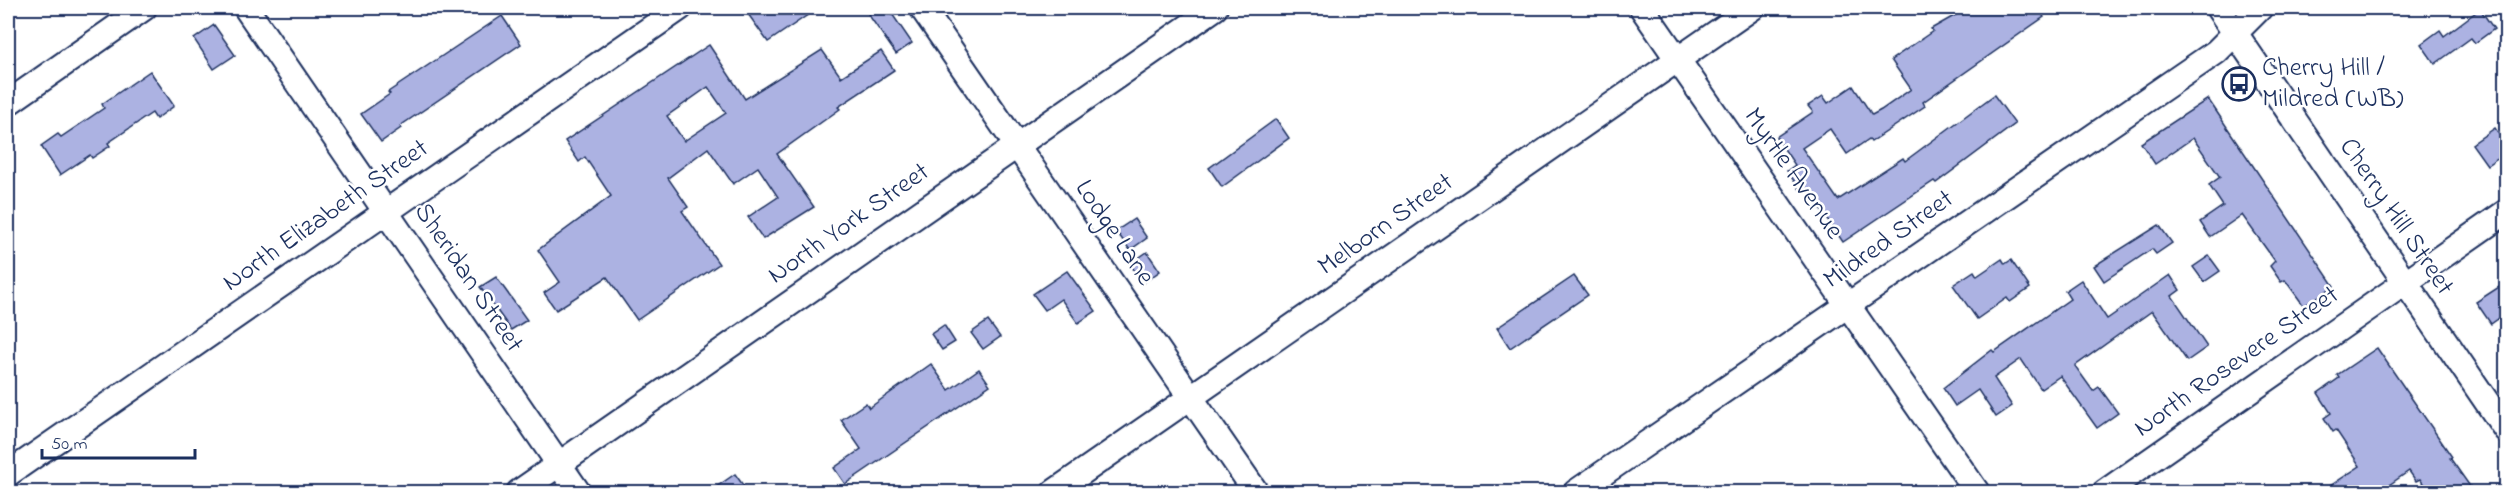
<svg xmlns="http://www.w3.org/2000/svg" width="2514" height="500" font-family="'Indie Flower',sans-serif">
  <rect width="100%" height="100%" fill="#fff"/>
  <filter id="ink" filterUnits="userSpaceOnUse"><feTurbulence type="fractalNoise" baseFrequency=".0167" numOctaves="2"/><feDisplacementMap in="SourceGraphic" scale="12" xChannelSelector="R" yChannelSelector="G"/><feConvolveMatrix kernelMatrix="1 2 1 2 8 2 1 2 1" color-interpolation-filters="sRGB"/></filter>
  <g filter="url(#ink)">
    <g fill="#acb2e2" stroke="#1b2f5e" stroke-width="1.5" fill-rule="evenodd">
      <path d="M758,8H818L768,42L748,14Z"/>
      <path d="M878,8H888L912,43L896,54L868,14Z"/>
      <path d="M1968,8H2038L2044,17L1923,102L1925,106L1871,142L1869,139L1847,154L1830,129L1802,148L1838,200L1903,158L1905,161L1994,95L2015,124L1936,183L1934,181L1843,242L1806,188L1801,191L1787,171L1795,165L1776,137L1813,112L1808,106L1823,96L1828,103L1853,86L1872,115L1881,110L1911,89L1891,60L1933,31L1931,29Z"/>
      <path d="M2480,9L2494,29L2475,43L2471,38L2435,64L2421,44L2440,30L2444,36Z"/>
      <path d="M502,16L521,44L400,126L401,128L381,142L361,114L390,94L388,92Z"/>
      <path d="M214,25L235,55L214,69L194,39Z"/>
      <path d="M709,45L745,99L822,50L841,77L881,51L894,70L838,107L840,109L777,154L814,207L763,239L748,217L778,197L758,167L733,184L708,148L668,178L688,207L682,211L719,264L637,320L607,277L556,310L544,293L560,282L538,250L611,196L585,157L579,162L565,141ZM708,87L726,113L684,141L667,116Z"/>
      <path d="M150,71L174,106L156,119L152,113L108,143L110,146L92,158L90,155L60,175L41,146L58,134L61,137L104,108L102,104Z"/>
      <path d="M2208,99L2334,286L2304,306L2285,280L2281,282L2270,266L2275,261L2242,215L2210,237L2200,222L2223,206L2209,185L2220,177L2193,138L2155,164L2141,143Z"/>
      <path d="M1276,119L1289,138L1222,187L1209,168Z"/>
      <path d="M2495,128L2506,145V152L2487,165L2472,144Z"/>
      <path d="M1134,219L1147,238L1130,250L1116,231Z"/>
      <path d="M2159,225L2172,243L2156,254L2152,249L2104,281L2094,266Z"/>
      <path d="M1147,252L1160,271L1143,283L1130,264Z"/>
      <path d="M2209,256L2220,271L2204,282L2193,267Z"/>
      <path d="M2002,259L2005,264L2011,260L2030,288L2010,302L2007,298L1977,319L1953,285L1974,271L1977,276Z"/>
      <path d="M1067,271L1096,311L1078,323L1061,299L1045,310L1033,294Z"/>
      <path d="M2170,275L2180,290L2172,296L2207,347L2187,361L2152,311L2075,366L2093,391L2099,387L2118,413L2097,428L2060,376L2041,389L2021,359L1994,378L2012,406L1996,417L1978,390L1955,406L1943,388L1992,350L1994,352L2070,299L2065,291L2081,280L2107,319Z"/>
      <path d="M1574,276L1588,295L1510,348L1497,328Z"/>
      <path d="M496,277L527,320L511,330L480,287Z"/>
      <path d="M2499,287L2506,298V313L2491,324L2476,302Z"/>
      <path d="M988,321L1000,337L983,349L971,333Z"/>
      <path d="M944,325L955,342L942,350L931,334Z"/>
      <path d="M2377,348L2452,457L2450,458L2474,492H2429L2420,479L2416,481L2409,471L2379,492L2373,485L2362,492H2321L2360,466L2336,430L2333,432L2324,418L2331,413L2318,393L2339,378L2337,375Z"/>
      <path d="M931,364L949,390L979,369L990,385L845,484L834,468L861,449L841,420L866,403L869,408Z"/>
      <path d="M735,474L748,492H709Z"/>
    </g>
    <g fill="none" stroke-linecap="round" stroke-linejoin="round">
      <defs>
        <g id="minor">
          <path d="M246,8L578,492"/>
          <path d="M922,8L1256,492"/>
          <path d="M1642,8L1977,492"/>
          <path d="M2218,8L2506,430"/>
          <path d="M8,103L144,8"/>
          <path d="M8,474L680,8"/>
          <path d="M519,492L1215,8"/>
          <path d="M1054,492L1752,8"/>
          <path d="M1576,492L2216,52L2260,8"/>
          <path d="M2105,492L2506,212"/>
        </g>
      </defs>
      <use href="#minor" stroke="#1b2f5e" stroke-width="28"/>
      <use href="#minor" stroke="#fff" stroke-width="24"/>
    </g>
  </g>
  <defs>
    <symbol id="bus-ring" viewBox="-11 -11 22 22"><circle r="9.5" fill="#fff" stroke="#1b2f5e" stroke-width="1.5"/><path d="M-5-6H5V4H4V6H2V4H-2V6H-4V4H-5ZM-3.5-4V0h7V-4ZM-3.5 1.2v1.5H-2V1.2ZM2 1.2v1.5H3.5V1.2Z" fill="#1b2f5e"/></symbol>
  </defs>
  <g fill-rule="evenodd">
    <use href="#bus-ring" x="2220" y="65" width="38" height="38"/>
  </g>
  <g text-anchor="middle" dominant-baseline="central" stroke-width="5" stroke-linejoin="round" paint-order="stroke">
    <g font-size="27" fill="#1b2f5e" stroke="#fff" text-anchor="start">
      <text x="2262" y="68">Cherry Hill /<tspan x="2262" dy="31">Mildred (WB)</tspan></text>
    </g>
    <g font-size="27" fill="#1b2f5e" stroke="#fff">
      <text transform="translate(1793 174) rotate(55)">Myrtle Avenue</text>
      <text transform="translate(326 216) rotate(-35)">North Elizabeth Street</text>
      <text transform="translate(2396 217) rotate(56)">Cherry Hill Street</text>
      <text transform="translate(849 224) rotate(-35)">North York Street</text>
      <text transform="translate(1386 225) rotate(-35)">Melborn Street</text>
      <text transform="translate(1114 233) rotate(56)">Lodge Lane</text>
      <text transform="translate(1889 240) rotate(-35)">Mildred Street</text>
      <text transform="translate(468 278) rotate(56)">Sheridan Street</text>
      <text transform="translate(2237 362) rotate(-35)">North Rosevere Street</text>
    </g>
  </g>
  <rect width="2514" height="500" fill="none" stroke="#fff" stroke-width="30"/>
  <rect x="15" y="15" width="2484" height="470" fill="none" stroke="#1b2f5e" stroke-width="2" filter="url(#ink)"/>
  <path d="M42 449v9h153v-9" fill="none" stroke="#1b2f5e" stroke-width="3"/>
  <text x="51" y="449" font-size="18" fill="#1b2f5e" stroke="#ffffff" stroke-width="4.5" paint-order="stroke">50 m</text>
</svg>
